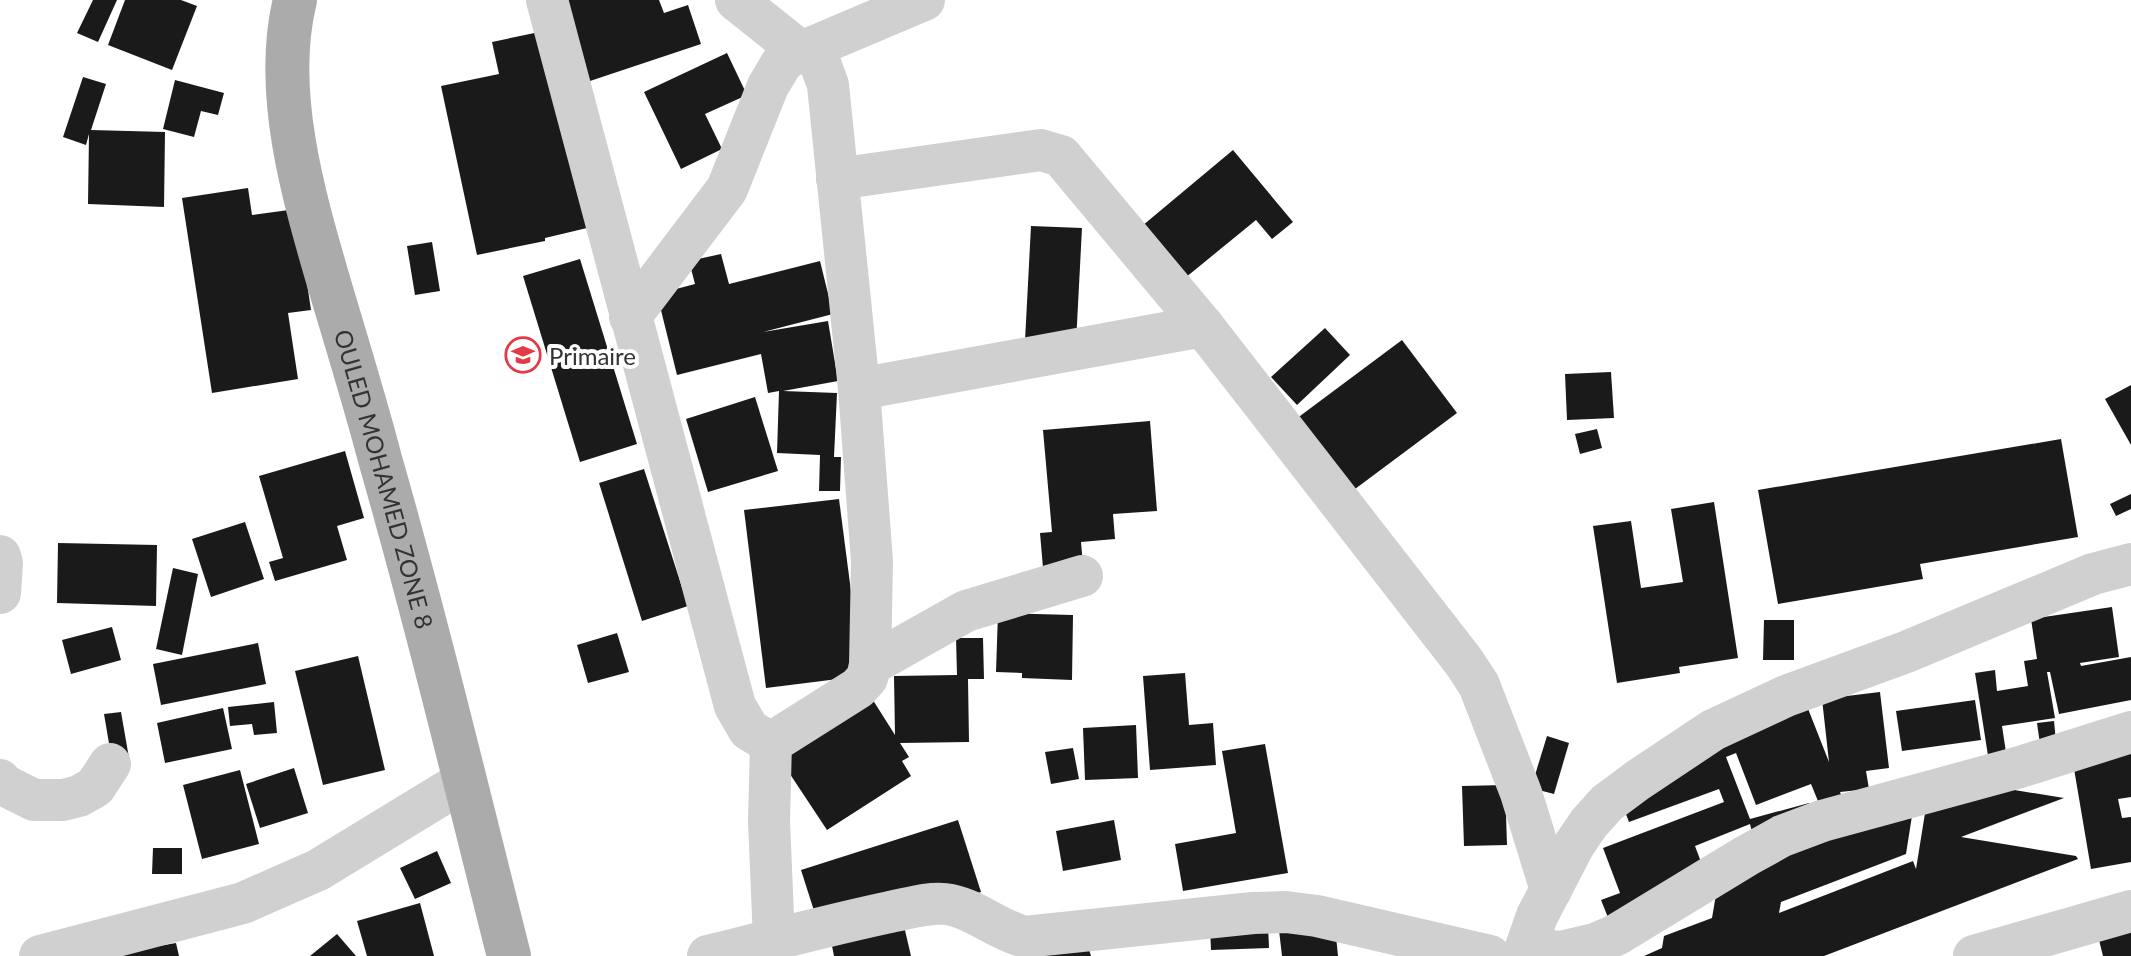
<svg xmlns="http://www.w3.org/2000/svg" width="2131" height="956" font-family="Lato,sans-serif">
  <rect width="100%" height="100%" fill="#fff"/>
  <g fill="#1a1a1a">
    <path d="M93,0H117L98,42L77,33Z"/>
    <path d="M125,0H181L197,6L172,70L108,45Z"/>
    <path d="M560,0H659L664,13L688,5L701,44L587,82Z"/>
    <path d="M544,31L587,228L545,238V241L477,255L441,86L499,74L492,42Z"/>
    <path d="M727,53L747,95L705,114L722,149L681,169L644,92Z"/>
    <path d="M83,77L106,84L91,130L165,132L164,207L88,204L89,134L86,145L63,137Z"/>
    <path d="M175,80L224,93L218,115L201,111L194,137L163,129Z"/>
    <path d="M1233,150L1293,222L1272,239L1256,220L1185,278L1142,226Z"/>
    <path d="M248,188L252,215L296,209L311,310L288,313L298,379L212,393L182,198Z"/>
    <path d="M1031,226L1082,228L1076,343L1025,341Z"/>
    <path d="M432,242L440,291L415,295L407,246Z"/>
    <path d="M721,254L729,284L820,261L833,314L763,332L828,321L838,381L783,391L837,393L834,457H841L840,491H819L820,455L777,453L779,391L768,393L761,354L677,375L657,294L695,284L689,261Z"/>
    <path d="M580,259L637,444L580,462L523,276Z"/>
    <path d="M1325,328L1350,355L1297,405L1271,377Z"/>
    <path d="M1402,340L1457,413L1351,492L1296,419Z"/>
    <path d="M1611,372L1614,418L1567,420L1565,374Z"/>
    <path d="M2131,385V445L2105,399Z"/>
    <path d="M755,397L778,471L708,492L686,419Z"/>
    <path d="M1150,421L1157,511L1113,514L1115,539L1081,542L1083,565L1043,568L1040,533L1052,532L1043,430Z"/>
    <path d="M1597,429L1602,448L1580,454L1575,434Z"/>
    <path d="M2061,439L2078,537L1920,564L1923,579L1778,604L1758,490Z"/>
    <path d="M345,451L364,518L337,526L347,560L275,581L269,562L283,558L259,476Z"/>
    <path d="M644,469L688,606L642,621L599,483Z"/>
    <path d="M2131,494V509L2116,516L2110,504Z"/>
    <path d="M839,499L862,676L766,688L744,510Z"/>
    <path d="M1714,502L1738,658L1679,667L1680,673L1617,683L1593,526L1631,521L1641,588L1683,582L1671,509Z"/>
    <path d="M245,522L264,579L211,597L192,539Z"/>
    <path d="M58,543L157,545L156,606L57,603Z"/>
    <path d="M173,568L198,574L182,655L156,649Z"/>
    <path d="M2112,607L2119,657L2080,663L2081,666L2131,657V700L2059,714L2050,672H2047L2055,718L2002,726L2007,759L1989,762L1975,673L1995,670L1997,691L2028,686L2024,661L2037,659L2031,619Z"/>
    <path d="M998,613L1073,615L1072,680L1022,678V673L996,672Z"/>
    <path d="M1764,620H1794V660H1763Z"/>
    <path d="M112,627L121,660L71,674L62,640Z"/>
    <path d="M617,633L629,672L588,683L577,645Z"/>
    <path d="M956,638H983L984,679H968L969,742L900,743L909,757L902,761L911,776L827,830L778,756L871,697L895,735L894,676L957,675Z"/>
    <path d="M258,643L266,684L161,705L153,664Z"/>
    <path d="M358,656L385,770L323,785L295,671Z"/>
    <path d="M1185,673L1189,725L1213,723L1216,765L1150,770L1143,676Z"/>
    <path d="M1880,692L1889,768L1866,771L1869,789L1840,792L1842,797L1820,806L1811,784L1756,805L1736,753L1726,757L1750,819L1809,803L1815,824L1754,840L1750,824L1695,846L1707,878L1611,925L1601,900L1620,893L1603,848L1724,802L1719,789L1629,822L1616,789L1803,696L1829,762L1822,699Z"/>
    <path d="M1975,700L1981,740L1902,751L1896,711Z"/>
    <path d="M274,702L277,733L254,735L252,724L230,726L228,707Z"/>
    <path d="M223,708L232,749L165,763L157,723Z"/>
    <path d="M121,712L129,758L112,761L104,714Z"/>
    <path d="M2054,721L2056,742L2040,744L2037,723Z"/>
    <path d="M1136,725L1138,778L1085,780L1083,728Z"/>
    <path d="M1547,736L1569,743L1554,794L1531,788Z"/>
    <path d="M2131,741V797L2118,799L2122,818L2131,817V862L2091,869L2071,751Z"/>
    <path d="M1265,744L1288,873L1183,891L1175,844L1236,833L1222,751Z"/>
    <path d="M1073,748L1079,779L1051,784L1045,752Z"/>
    <path d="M294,768L308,813L260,828L246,784Z"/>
    <path d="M240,770L259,844L202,859L183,785Z"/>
    <path d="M1505,785L1507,845L1464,846L1462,786Z"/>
    <path d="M1984,785L2064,798L1961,837L2076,856L2078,859L1824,956H1644L1662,948L1664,936L1712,918L1719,877L1914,803L1906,854L1781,902L1779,913L1913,861L1916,869L1926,807Z"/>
    <path d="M958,820L981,892L824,942L801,870Z"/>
    <path d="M1114,820L1121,860L1063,871L1056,831Z"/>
    <path d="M153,848H182V874H152Z"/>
    <path d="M437,851L451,883L415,899L400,868Z"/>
    <path d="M420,903L434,956H367L357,921Z"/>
    <path d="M2131,920V956H2103L2096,928Z"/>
    <path d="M1268,925L1269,948L1211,950L1210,928Z"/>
    <path d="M904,926L911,956H834L831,941Z"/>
    <path d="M1335,926L1338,956H1282L1279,930Z"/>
    <path d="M337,934L356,956H310Z"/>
    <path d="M176,943L179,956H113V954Z"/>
    <path d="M1087,943L1091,956H1039Z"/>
  </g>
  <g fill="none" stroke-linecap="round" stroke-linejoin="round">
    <g stroke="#d0d0d0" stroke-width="42">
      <path d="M547,0L735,706L749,730L771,743"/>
      <path d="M736,0L801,52L924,0"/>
      <path d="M837,179L1041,150L1061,156L1203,326"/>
      <path d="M630,317L727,189L768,86L783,61L796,53H809L819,60L828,85L859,389L1203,326L1464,662L1479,685L1521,793L1551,890"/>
      <path d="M0,556L2,563L0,593"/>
      <path d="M870,665L966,611L1082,576"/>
      <path d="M0,780L2,784L34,800H63L79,796L95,787L110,764"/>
      <path d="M774,940L769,821L771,743L858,688L867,678L870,665L872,561L859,389"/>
      <path d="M1526,948L1561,952L1595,944L1616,935L1746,856L1782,836L1822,821L2020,767L2131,732"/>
      <path d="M40,956L243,903L318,870L464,781"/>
      <path d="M708,956C769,941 829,925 890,912C907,909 927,902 945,904C973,907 997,930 1025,937L1253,913L1286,912L1317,916L1490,956"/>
      <path d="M1523,956L1537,916L1574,845L1589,823L1607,803L1638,780L1713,730L1786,696L1906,652L2093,574L2131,564"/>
      <path d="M1974,956L2131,911"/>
    </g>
    <path stroke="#ababab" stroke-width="44" id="s1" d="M295,0C272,93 305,201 331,290C348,347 365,402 380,459C427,623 467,790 509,956"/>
  </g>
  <defs>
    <symbol id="school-ring" viewBox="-11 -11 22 22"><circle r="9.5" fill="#fff" stroke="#e63946" stroke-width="1.5"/><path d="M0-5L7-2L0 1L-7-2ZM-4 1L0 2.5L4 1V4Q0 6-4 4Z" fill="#e63946"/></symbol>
  </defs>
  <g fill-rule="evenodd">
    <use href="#school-ring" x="503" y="335" width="40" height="40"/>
  </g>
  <g text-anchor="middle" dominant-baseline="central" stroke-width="8" stroke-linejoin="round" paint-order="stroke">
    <g font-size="24" fill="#333" stroke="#fff" text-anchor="start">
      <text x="549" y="355">Primaire</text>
    </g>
    <g font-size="24" fill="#333" stroke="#fff">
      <text stroke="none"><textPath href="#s1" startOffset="492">OULED MOHAMED ZONE 8</textPath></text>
    </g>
  </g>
</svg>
